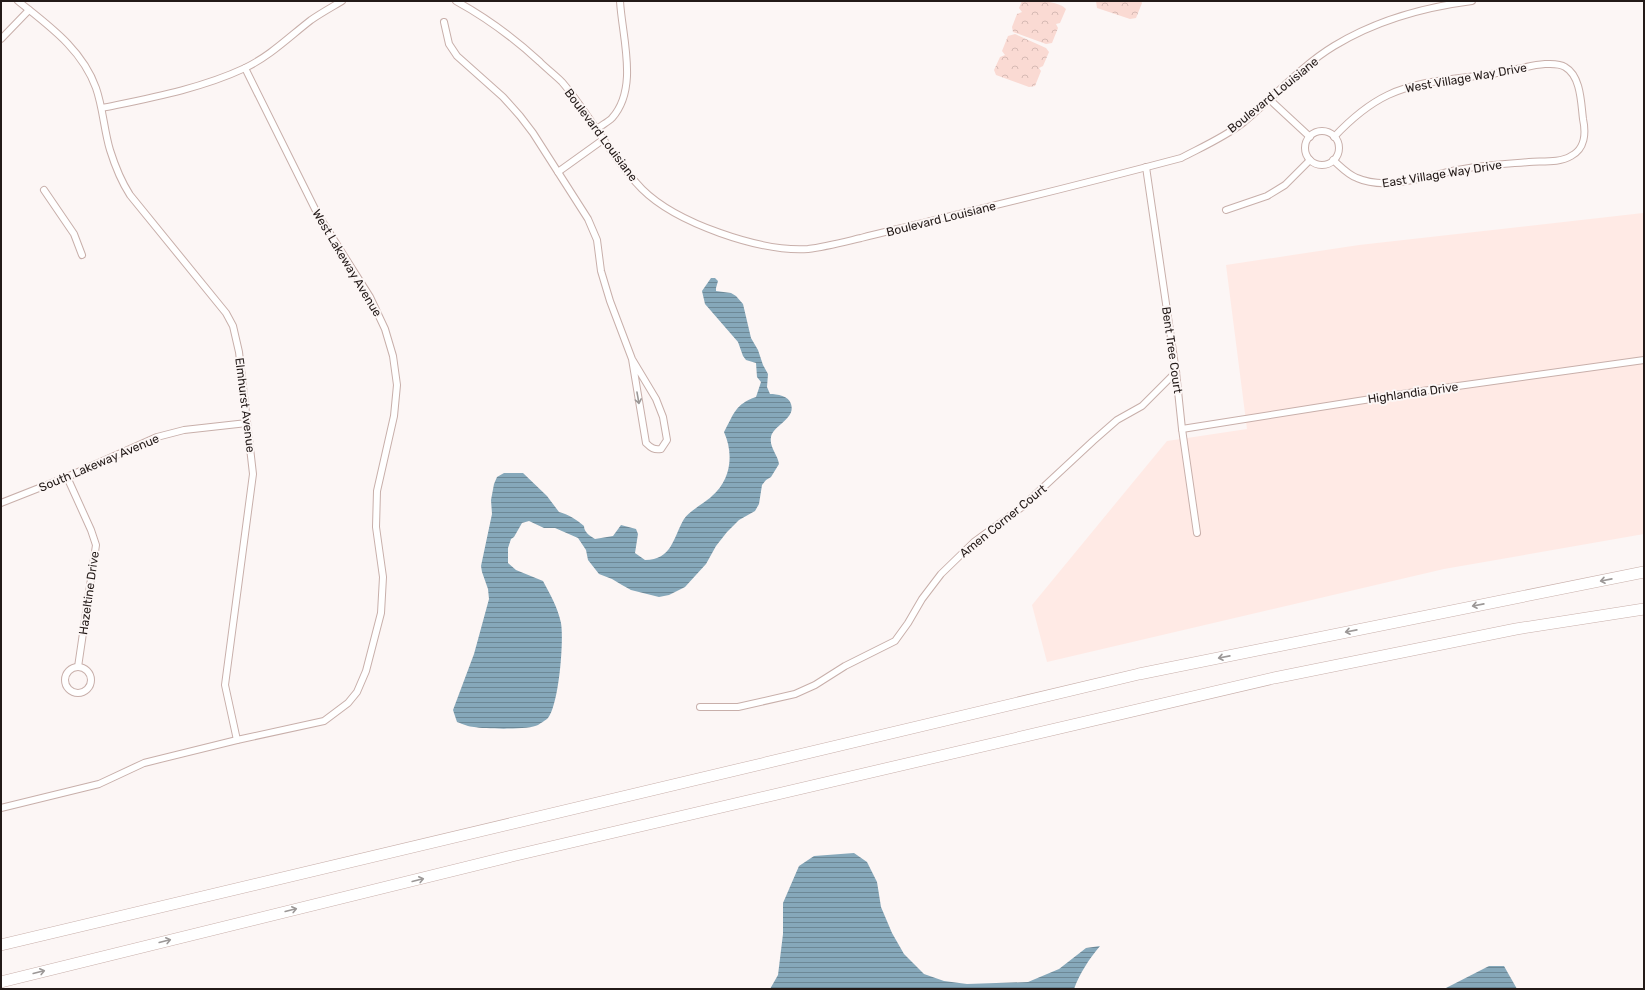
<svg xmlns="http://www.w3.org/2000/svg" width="1645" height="990" font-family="Rubik,sans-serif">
  <defs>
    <pattern id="park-crowns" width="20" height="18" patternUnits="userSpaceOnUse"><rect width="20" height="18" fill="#fadad3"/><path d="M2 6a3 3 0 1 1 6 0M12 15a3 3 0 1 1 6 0" fill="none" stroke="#d6bab4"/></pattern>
    <pattern id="water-rules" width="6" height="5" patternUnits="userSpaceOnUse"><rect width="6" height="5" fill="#86a8ba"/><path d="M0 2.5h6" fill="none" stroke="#6d8896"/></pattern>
  </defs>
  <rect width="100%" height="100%" fill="#fcf6f5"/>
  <path fill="#ffeae5" d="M1643,213L1644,534L1444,569L1047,662L1032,605L1167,441L1247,429L1226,265L1359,245Z"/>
  <g fill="url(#park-crowns)">
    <path d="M1022,1C1035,1 1058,0 1066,9L1060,23L1056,24L1058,28L1052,43L1046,44L1013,32L1012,27L1017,14L1022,12L1019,8Z"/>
    <path d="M1096,1H1141L1142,3L1136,18L1130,19L1097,8Z"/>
    <path d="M1015,34L1046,48L1049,52L1043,66L1039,68L1041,71L1035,86L1029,87L996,75L994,70L1000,57L1005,55L1002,51L1008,36Z"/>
  </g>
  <g fill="url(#water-rules)">
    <path d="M711,278H715L718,281L716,288V291L731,293L736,296L743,304L751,338L758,350L763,365L768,374L767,387L770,394C777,394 789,396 791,404C796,419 773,425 771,437C769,447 778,455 779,464L771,477L766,480L762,485L759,504L755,511L739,520L727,532L716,546L706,564L685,587L669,595L659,597L631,590L622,585L612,579L599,574L588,560L586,550L578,538L555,528H544L529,521L522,523L514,537L511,539L508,548V563L516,570L543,581C550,594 558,608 561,623C564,641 559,704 548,718C546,720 541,723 538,725C529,730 485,729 474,727C469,727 463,724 457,722L453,710L474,654L489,599L488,589L482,572L481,566L492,514L491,500L494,484L497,477L504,473H523L547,496L559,512C568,514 577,520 584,526C584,532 590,536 595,539L613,536L621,525L636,529L638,534L635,553L645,560C672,560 673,538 684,519C689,511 705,503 712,496C731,480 734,454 724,432C734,414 735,404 756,397L761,382L757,377L756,363L746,360L743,356L738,342L705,304L702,291Z"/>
    <path d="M854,853L867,862L877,882L881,907L892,933L904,954L924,974L944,981L967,984L1028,982L1059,969L1086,948L1100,946C1089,959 1080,973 1074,989H770L778,975L783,934V903L799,866L814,856Z"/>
    <path d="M1489,966H1504L1517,989H1444Z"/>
  </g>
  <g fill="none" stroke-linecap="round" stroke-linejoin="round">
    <defs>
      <g id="street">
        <path d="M18,1C49,26 82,49 96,88C103,108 104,130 110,150C115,166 121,181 130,195L226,313L233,326L239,352L253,474L225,685L237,740"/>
        <path d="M456,1C487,18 514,38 540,62C547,69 555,75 562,82C591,116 611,157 642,189C676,223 760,252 808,249C825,247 844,242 861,238C884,232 907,227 930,221C1014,201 1098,180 1181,158C1202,147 1225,137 1244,122C1274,97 1301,66 1334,46C1375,21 1425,7 1472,1"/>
        <path d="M444,22L449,44L457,56L503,97L520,116L533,133L588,219L597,240L601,271L610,301L632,359L656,399L663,417L667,440L661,449C654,450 651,448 646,443L632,359"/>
        <path d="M1,39L29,10"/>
        <path d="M1269,99L1310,137"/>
        <path d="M102,108C150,98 200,89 245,68C270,56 289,37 311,20C321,13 332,7 342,1"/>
        <path d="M597,129C602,125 608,122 612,118C639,88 622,37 620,1"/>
        <circle cx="1322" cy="148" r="17"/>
        <path d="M1333,160C1340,166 1348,175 1357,178C1386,191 1428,176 1457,170C1481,165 1505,164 1529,162C1542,161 1560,163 1571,156C1585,149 1586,133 1583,119C1581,103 1581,76 1565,67C1559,63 1551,64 1545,64C1529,65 1513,71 1497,73C1462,79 1421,79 1388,95C1367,105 1350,120 1334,137"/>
        <path d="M1146,167L1176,372L1182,429L1197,533"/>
        <path d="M558,172L604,139"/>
        <path d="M44,190L74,234L82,255"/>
        <path d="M1226,210L1267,196L1285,185L1310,160"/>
        <path d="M1182,429L1415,392L1644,360"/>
        <path d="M67,477L91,530L96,545L78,667"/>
        <path d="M1,503L67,477L157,437L184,430L247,423"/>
        <circle cx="78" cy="680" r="13"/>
        <path d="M700,707H738L795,694L815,685L845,666L895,641L908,623L922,599L941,574L974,542L1022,507L1093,441L1117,420L1142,406L1176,372"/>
        <path d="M1,808L99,784L144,763L237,740L324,721L348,703L357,692L366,671L381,613L383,577L376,527L377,491L394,416L397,385L393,356L385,329L370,297L317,213L245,68"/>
      </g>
      <g id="highway">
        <path d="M1,945L1139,674L1644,572"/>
        <path d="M1,982L512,856L1274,678L1516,629L1644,609"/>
      </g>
    </defs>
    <use href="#street" stroke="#c8afaa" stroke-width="8"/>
    <use href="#highway" stroke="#c8afaa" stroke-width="12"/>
    <use href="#street" stroke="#fff" stroke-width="6"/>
    <use href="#highway" stroke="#fff" stroke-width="11"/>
  </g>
  <defs><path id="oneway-shaft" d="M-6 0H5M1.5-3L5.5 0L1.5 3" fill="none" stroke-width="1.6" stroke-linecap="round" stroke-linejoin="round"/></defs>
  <g stroke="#9c9897">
    <use href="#oneway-shaft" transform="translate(638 398) rotate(80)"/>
    <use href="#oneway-shaft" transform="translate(1606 580) rotate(169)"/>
    <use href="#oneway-shaft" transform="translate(1478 605) rotate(169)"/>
    <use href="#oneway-shaft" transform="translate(1351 631) rotate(169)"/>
    <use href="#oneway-shaft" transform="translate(1224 657) rotate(169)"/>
    <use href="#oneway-shaft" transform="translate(418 880) rotate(-14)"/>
    <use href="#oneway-shaft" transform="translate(291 910) rotate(-14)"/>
    <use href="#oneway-shaft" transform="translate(165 941) rotate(-14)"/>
    <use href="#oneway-shaft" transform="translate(39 972) rotate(-14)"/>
  </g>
  <g text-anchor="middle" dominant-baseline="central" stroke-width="4" stroke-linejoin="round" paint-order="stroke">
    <g font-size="12" fill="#231a18" stroke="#fcf6f5">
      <text transform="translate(1466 78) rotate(-10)">West Village Way Drive</text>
      <text transform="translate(1273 95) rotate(-39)">Boulevard Louisiane</text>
      <text transform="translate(601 135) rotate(53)">Boulevard Louisiane</text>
      <text transform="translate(1442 174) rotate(-9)">East Village Way Drive</text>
      <text transform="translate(941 219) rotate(-14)">Boulevard Louisiane</text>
      <text transform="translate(347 263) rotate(59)">West Lakeway Avenue</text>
      <text transform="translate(1172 350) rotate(82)">Bent Tree Court</text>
      <text transform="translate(1413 393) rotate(-8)">Highlandia Drive</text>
      <text transform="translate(245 405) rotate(83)">Elmhurst Avenue</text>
      <text transform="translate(99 463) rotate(-23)">South Lakeway Avenue</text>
      <text transform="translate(1003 521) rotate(-39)">Amen Corner Court</text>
      <text transform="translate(89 593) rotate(-82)">Hazeltine Drive</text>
    </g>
  </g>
  <rect width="1645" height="990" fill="none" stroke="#231a18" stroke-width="4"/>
</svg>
